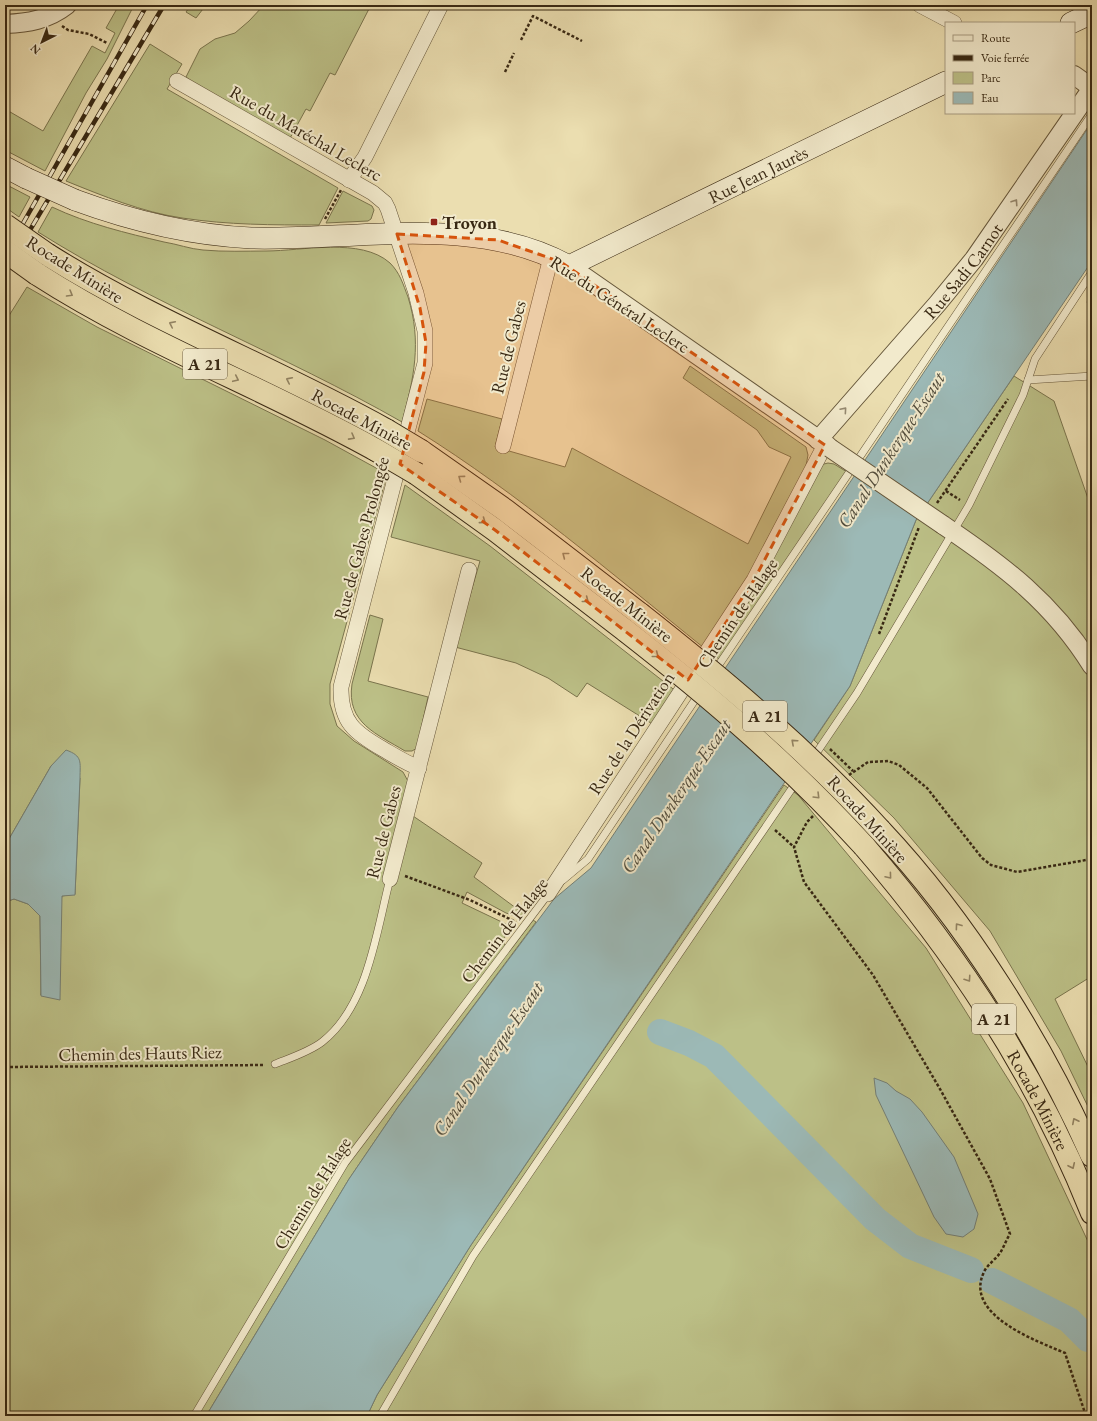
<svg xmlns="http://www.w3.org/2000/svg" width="1097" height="1421" font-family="'EB Garamond',serif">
  <rect width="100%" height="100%" fill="#ebdeb0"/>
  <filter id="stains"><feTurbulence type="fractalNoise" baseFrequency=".005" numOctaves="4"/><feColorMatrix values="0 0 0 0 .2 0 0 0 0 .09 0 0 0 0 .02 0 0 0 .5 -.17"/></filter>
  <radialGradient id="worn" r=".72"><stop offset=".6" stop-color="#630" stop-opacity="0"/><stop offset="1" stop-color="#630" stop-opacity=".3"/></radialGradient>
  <g fill="#bcc087" stroke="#7a744d">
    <path d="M119,5H134L107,59L86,93L45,171L5,150V109L43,131L92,46L105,53L115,33L106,28Z"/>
    <path d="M191,5H206L196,18L186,12Z"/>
    <path d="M264,5H371L335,75L330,73L310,111L306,109L289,140L203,91L186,77L200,49L215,39L235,33L249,21Z"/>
    <path d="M150,44L182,64L167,89L338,188L319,225C273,225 228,225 182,218C142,212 103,196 66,181Z"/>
    <path d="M5,184L30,197L19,217L5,207Z"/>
    <path d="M343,191L372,206L374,210L371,219L368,221L326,223Z"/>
    <path d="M52,207C88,224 126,233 164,242C177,244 190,249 203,250C224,252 246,251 266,251C302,251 361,237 390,263C400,273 403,284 408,297C422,342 414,378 402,422C283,354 154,305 38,232Z"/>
    <path d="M27,287L97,327L325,440L387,474L330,684V704L337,726L354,741L403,772L409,783L413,816L482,863L474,877L524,914L518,917L506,913L467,892L462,903L506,924L504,944L511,949L533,920L536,922L398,1107L349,1179L206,1416H5V902L14,899L28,904L40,916L41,995L62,896L75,894L80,778L51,766L5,846V322Z"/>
    <path d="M690,366L806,447L808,455L805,471L765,553L704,648C611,573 520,495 418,431L427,399L502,419L495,447L565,467L572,448L748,544L791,457L769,447L757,430L683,378Z"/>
    <path d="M1014,376L1054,401L1092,510V976L1055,999L1092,1075V1115L1061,1051L990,931L894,818L814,740L850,686L916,520Z"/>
    <path d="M828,463L834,464L847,472L719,659L712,654L820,465Z"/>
    <path d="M405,485L490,546L677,692L654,725L587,683L577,697L548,678L516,663L455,647L480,561L391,537Z"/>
    <path d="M370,615L383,619L368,681L428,697L417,748L412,751H405C377,734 346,723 352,684Z"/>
    <path d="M784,785L798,795L926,948L1023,1103L1092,1250V1416H367L377,1395L471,1245Z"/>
  </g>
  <g fill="#9cb9b6" stroke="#747f75">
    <path d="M1092,122V261L916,520L850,686L471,1245L377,1395L367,1416H206L349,1179L398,1107L554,899L591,868Z"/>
    <path d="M66,750C83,756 80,762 80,778L75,895L62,896L60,1000L41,996L40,916L28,904L14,899L5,902V846L51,766Z"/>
    <path d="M874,1078L887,1083L896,1091L910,1099L922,1112L954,1157L978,1214L974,1229L963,1237L946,1234L934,1217L876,1095Z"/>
  </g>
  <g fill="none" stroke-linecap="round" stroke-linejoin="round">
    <g stroke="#9cb9b6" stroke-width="26">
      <path d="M660,1032L689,1043L714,1056L875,1219L910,1246L971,1270"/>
      <path d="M992,1281L1069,1320L1088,1339"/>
    </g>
    <defs>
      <g id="service">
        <path d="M1091,302L1092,303"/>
        <path d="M1028,380L1092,376"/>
        <path d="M714,672L1092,114"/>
        <path d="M813,758L857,693L969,505L1023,395L1035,359L1092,272"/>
        <path d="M563,880L588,859L699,694"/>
        <path d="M275,1064C290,1058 309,1052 322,1042C368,1006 376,933 390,879"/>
        <path d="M194,1416L345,1163L549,893"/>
        <path d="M380,1416L473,1256L797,781"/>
      </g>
      <g id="minor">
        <path d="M920,5L954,23"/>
        <path d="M177,81L373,193L385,203L388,209L416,293L425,331V363L341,687C340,722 355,733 383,749C395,756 406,763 419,768"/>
        <path d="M349,180L365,157L441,5"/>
        <path d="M503,446L551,257"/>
        <path d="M390,879L469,570"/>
        <path d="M548,894L754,580L825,445"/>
      </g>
      <g id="tertiary">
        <path d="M5,24C28,23 48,20 67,5"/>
        <path d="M1074,75L1092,88"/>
        <path d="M569,266L828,446"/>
        <path id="s1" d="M818,440L938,303L974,259L1092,88"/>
        <path d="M943,525C1004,566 1053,603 1092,666"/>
      </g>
      <g id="secondary">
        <path d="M1071,23L1092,13"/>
        <path d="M5,167L26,178"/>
        <path id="s2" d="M75,200C132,221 189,235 251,238C354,241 475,213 569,266L946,82"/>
      </g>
      <g id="motorway">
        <path d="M48,255C156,323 275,368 386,430"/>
        <path d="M37,274C144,343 265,388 376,450"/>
        <path d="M421,451L505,510L640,614"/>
        <path d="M417,474L495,530L626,631"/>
        <path d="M880,830C965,920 1042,1043 1092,1156"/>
        <path id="s3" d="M864,846C959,956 1038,1077 1092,1213"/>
      </g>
    </defs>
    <use href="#service" stroke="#65563a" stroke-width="8"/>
    <use href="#minor" stroke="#65563a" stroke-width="16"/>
    <use href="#tertiary" stroke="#65563a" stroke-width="20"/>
    <use href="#secondary" stroke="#382813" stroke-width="22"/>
    <use href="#motorway" stroke="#382813" stroke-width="24"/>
    <g stroke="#382813" stroke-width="2.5" stroke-dasharray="3 2" stroke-linecap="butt">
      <path d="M62,26L68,30L89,34L107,43"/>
      <path d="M521,40L533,16L582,41"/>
      <path d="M505,72L514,53"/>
      <path d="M5,144L8,151"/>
      <path d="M325,219L341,190"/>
      <path d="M946,491L960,500"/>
      <path d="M937,503L1008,399"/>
      <path d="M879,634L919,527"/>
      <path d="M830,749L853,771"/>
      <path d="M849,775L868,762L888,761L899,765L927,788L982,858L991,865L1017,872L1092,859"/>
      <path d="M813,816L807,822L794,847L804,882L873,975L940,1089L990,1179L1010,1234C1006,1240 1004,1247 1000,1253C995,1260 987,1265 984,1272C963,1315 1037,1341 1065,1353L1086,1416"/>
      <path d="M775,830L794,847"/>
      <path d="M405,876L470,900L516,922"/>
      <path d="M5,1067L265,1065"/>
    </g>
    <use href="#service" stroke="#f2eacc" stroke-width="7"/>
    <use href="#minor" stroke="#f2eacc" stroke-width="15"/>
    <use href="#tertiary" stroke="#f2eacc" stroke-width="18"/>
    <use href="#secondary" stroke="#f2eacc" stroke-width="21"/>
    <use href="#motorway" stroke="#ebdeb0" stroke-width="22"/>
    <defs>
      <g id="rail">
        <path d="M5,255L147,5"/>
        <path d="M5,272L164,5"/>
      </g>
    </defs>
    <use href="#rail" stroke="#382813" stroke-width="4.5"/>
    <use href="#rail" stroke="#f2eacc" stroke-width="3" stroke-dasharray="9" stroke-linecap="butt"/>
    <defs>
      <path id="tertiary-bridge" d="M830,448L943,525"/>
      <path id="secondary-bridge" d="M26,178L75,200"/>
      <g id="motorway-bridge">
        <path d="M5,225L48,255"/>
        <path d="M5,251L37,274"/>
        <path d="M386,430L421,451"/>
        <path d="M376,450L417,474"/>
        <path d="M640,614C725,681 807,750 880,830"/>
        <path d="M626,631C712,698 790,765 864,846"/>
      </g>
    </defs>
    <use href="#tertiary-bridge" stroke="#65563a" stroke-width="20" stroke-linecap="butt"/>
    <use href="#secondary-bridge" stroke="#382813" stroke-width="22" stroke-linecap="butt"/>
    <use href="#motorway-bridge" stroke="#382813" stroke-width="24" stroke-linecap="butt"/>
    <use href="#tertiary-bridge" stroke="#f2eacc" stroke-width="18"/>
    <use href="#secondary-bridge" stroke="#f2eacc" stroke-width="21"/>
    <use href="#motorway-bridge" stroke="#ebdeb0" stroke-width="22"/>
  </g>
  <defs><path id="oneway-chevron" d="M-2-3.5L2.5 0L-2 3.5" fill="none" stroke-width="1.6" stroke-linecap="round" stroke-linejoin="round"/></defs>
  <g stroke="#958970">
    <use href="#oneway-chevron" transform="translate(1015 202) rotate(-56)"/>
    <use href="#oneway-chevron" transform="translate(844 410) rotate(-49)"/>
  </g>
  <g stroke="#928362">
    <use href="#oneway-chevron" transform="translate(70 294) rotate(30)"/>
    <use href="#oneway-chevron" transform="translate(172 324) rotate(-154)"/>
    <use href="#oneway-chevron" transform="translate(236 379) rotate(25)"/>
    <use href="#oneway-chevron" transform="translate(289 380) rotate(-154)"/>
    <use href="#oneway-chevron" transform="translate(352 437) rotate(29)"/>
    <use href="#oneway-chevron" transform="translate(461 478) rotate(-144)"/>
    <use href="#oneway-chevron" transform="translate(483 521) rotate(36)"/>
    <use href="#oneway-chevron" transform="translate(565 555) rotate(-142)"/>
    <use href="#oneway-chevron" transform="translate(586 600) rotate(38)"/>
    <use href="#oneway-chevron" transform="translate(656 655) rotate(38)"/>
    <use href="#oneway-chevron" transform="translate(794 742) rotate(-138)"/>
    <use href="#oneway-chevron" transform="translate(817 796) rotate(45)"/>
    <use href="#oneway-chevron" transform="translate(889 876) rotate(50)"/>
    <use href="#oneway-chevron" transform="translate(958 926) rotate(-126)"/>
    <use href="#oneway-chevron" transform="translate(968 979) rotate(56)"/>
    <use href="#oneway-chevron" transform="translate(1075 1121) rotate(-117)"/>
    <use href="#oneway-chevron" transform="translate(1072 1166) rotate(65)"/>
  </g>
  <path fill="#d6540d" fill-opacity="0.2" stroke="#d6540d" stroke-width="3" stroke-dasharray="8 5" stroke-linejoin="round" d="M397,234L498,240L561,262L825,445L754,580L688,680L495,530L400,464L424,372L426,343L420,308Z"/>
  <rect fill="#8f2418" stroke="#f2eacc" stroke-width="1.5" x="430" y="218" width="8" height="8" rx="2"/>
  <g text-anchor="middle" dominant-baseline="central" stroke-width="4" stroke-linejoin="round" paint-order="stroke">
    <g fill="#f2eacc" stroke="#70624a" stroke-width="1">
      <rect x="183" y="349" width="44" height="30" rx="3"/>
      <rect x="743" y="701" width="44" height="30" rx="3"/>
      <rect x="972" y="1004" width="44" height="30" rx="3"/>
    </g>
    <g font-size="17" font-weight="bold" fill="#382813">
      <text x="205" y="364">A 21</text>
      <text x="765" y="716">A 21</text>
      <text x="994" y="1019">A 21</text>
    </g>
    <g font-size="18" fill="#382813" stroke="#f2eacc">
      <text transform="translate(306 133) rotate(30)">Rue du Maréchal Leclerc</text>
      <text stroke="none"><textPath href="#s2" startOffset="714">Rue Jean Jaurès</textPath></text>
      <text transform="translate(75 269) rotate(32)">Rocade Minière</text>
      <text stroke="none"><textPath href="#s1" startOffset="223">Rue Sadi Carnot</textPath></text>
      <text transform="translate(620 304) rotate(33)">Rue du Général Leclerc</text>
      <text transform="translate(508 347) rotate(-76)">Rue de Gabes</text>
      <text transform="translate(362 419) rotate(28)">Rocade Minière</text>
      <text transform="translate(361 538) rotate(-75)">Rue de Gabes Prolongée</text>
      <text transform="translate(627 604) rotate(38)">Rocade Minière</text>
      <text transform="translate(737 613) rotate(-56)">Chemin de Halage</text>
      <text transform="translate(631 733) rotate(-57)">Rue de la Dérivation</text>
      <text transform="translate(868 819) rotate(48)">Rocade Minière</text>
      <text transform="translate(383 832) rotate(-76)">Rue de Gabes</text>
      <text transform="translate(504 930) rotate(-52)">Chemin de Halage</text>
      <text transform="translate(140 1053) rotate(-1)">Chemin des Hauts Riez</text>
      <text stroke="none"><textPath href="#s3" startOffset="309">Rocade Minière</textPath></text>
      <text transform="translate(312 1193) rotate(-58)">Chemin de Halage</text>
    </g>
    <g font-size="18" font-weight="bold" fill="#382813" stroke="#f2eacc" text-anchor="start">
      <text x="442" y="222">Troyon</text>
    </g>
    <g font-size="19" font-style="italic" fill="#514c3c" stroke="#f2eacc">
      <text transform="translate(891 450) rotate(-57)">Canal Dunkerque-Escaut</text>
      <text transform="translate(676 796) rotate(-56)">Canal Dunkerque-Escaut</text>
      <text transform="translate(488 1059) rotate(-56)">Canal Dunkerque-Escaut</text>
    </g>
  </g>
  <rect width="1097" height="1421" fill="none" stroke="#ebdeb0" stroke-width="20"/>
  <rect x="6" y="6" width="1085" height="1409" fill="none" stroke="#382813" stroke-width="2"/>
  <rect x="10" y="10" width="1077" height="1401" fill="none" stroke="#382813"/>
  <rect x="945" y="22" width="130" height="92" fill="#f2eacc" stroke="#a89c82"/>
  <rect x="953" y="35" width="20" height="6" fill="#f2eacc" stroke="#a89c82"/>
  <text x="981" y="42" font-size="12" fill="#382813">Route</text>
  <rect x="953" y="55" width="20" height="6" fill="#382813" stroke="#a89c82"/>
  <text x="981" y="62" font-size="12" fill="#382813">Voie ferrée</text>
  <rect x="953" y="72" width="20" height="12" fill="#bcc087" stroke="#a89c82"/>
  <text x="981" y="82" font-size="12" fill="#382813">Parc</text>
  <rect x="953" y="92" width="20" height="12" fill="#9cb9b6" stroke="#a89c82"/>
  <text x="981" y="102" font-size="12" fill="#382813">Eau</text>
  <g transform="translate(42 42) rotate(222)" stroke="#f2eacc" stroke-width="3" paint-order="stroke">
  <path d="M0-3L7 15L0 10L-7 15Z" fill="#382813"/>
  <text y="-6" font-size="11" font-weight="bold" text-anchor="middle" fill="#382813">N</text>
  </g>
  <rect width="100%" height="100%" filter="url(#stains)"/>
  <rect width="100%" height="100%" fill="url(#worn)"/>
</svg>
